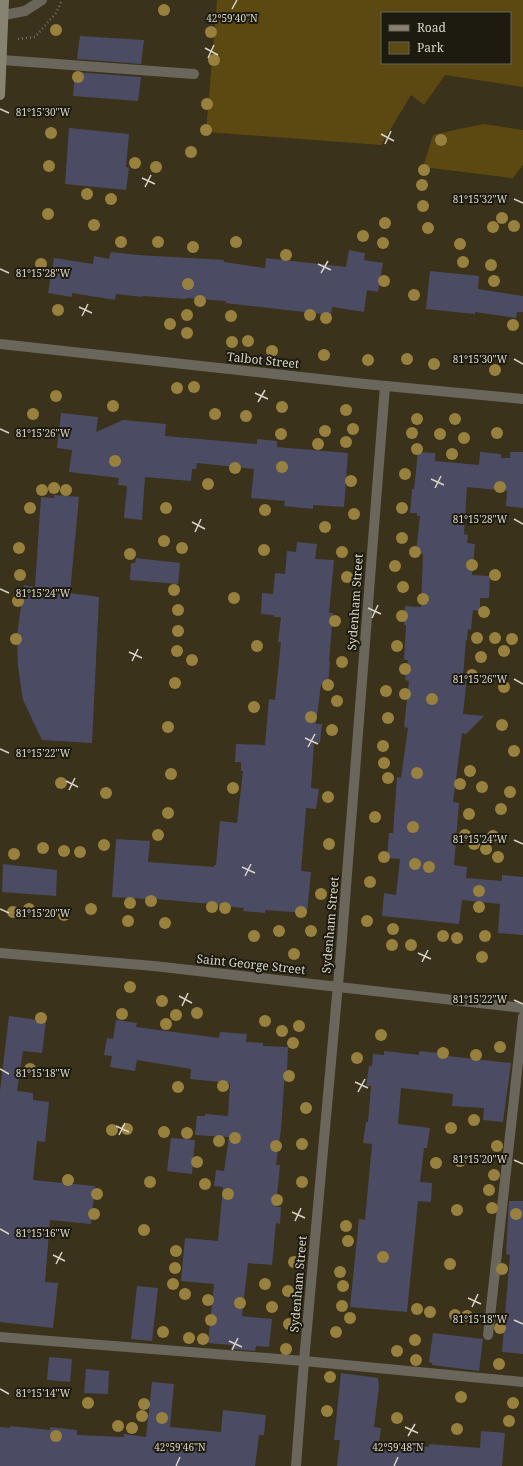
<svg xmlns="http://www.w3.org/2000/svg" width="523" height="1466" font-family="'Noto Serif',serif">
  <rect width="100%" height="100%" fill="#3a321b"/>
  <g fill="#5b4911" fill-rule="evenodd">
    <path d="M217,0H523V87L445,75L424,105L411,95L381,145L206,132ZM382,13H510V63H382Z"/>
    <path d="M484,124L523,130V165L513,178L423,167L433,135L459,129Z"/>
  </g>
  <g fill="#4b4c63">
    <path d="M80,36L144,40L141,64L77,59Z"/>
    <path d="M75,72L141,77L138,101L73,96Z"/>
    <path d="M69,128L129,134L126,167L129,168L126,190L65,184Z"/>
    <path d="M349,250L365,253L364,260L383,263L378,292L367,290L364,312L332,307L331,315L225,303L226,301L186,298V299L142,296V297L116,294L115,300L72,293V297L48,293L54,258L93,264L94,256L109,259L111,252L138,255L224,260V262L265,268L266,258L346,267Z"/>
    <path d="M430,271L479,276L478,289L523,296V312H517L516,318L475,312V314L426,309Z"/>
    <path d="M61,413L98,417L96,432L123,420L166,424L165,436L257,444V439L277,441V447L348,453L344,507L313,505V509L284,506L285,501L251,498L254,469L197,463L196,469H192L191,481L145,477L142,520L124,518L127,486L118,485L119,478L69,472L72,450L57,448Z"/>
    <path d="M418,452L435,453V461L479,465L480,452L501,454V458H510V452H523V508L506,506L507,491L467,487L464,534L468,535L467,543L475,544L472,575L490,576L489,598H480V611L473,610L471,630L468,629L467,640H466L463,677H467L463,714L484,716L466,734L462,733L453,802L459,803L454,865L467,867L466,878L502,881V875L523,877V935L498,933L500,904L462,900L459,924L382,916L384,893L396,895L400,859L387,858L389,833H393L397,777L401,778L408,728L404,727L409,681L405,680L408,660H404L406,625H404L405,606L421,607L423,554L416,553L420,516H417V513H410L412,489H414Z"/>
    <path d="M54,495L79,497L70,593L99,597L92,743L42,740L23,700L18,667L17,636L24,585L35,587L41,497L54,498Z"/>
    <path d="M297,542L317,544L315,559L334,560L329,613H333L329,661H330L328,685L321,684L316,724H322L320,743L314,742L311,788L319,789L316,809L306,808L301,871L311,872L307,913L265,910V913L243,911L244,908L211,905V904L146,898V899L112,897L116,839L150,841L148,862L214,867V865H216L220,821L237,823L243,771H241V762H235L236,744L265,745L269,699L275,700L281,642H278L281,617H274V615L261,614L262,593L273,594L275,573L285,574L287,551L296,552Z"/>
    <path d="M136,558L180,563L178,584L130,580L131,563H135Z"/>
    <path d="M3,864L57,870L56,896L2,892Z"/>
    <path d="M9,1016L46,1021L42,1053L23,1051L17,1091L33,1093V1100L49,1102L45,1142L37,1141L33,1180L95,1186L91,1224L50,1220L45,1282L58,1283L53,1328L0,1322V1091Z"/>
    <path d="M116,1020L137,1023L136,1027L219,1038L220,1032L247,1034L246,1042L263,1043V1046L288,1047L287,1071H285L281,1129L276,1165H280L276,1207H281L280,1224L276,1223L272,1265L248,1263L242,1316L272,1319L269,1347L256,1346L255,1351L231,1349L232,1345L208,1343L214,1284L181,1281L185,1238L218,1241L223,1187L214,1186L216,1170L224,1171L229,1137L195,1135L197,1116H205V1114L228,1116L230,1083L190,1079L191,1069L137,1060L135,1071L110,1067L112,1056L104,1055L107,1038L113,1039Z"/>
    <path d="M384,1051L419,1055V1051L439,1053V1055L511,1063L503,1122L483,1120L484,1108L452,1106L453,1094L401,1088L398,1124L430,1128L427,1148H424L420,1182L432,1183L431,1202L418,1201L407,1312L350,1307L359,1219L365,1220L372,1144L363,1143L366,1122H368L371,1086H366L369,1066H372L373,1054L384,1055Z"/>
    <path d="M171,1138L195,1140L192,1174L167,1171Z"/>
    <path d="M509,1201H523V1354L502,1352L510,1255L506,1254Z"/>
    <path d="M137,1286L158,1288L152,1341L131,1339Z"/>
    <path d="M433,1333L483,1339L479,1371L432,1365V1363L429,1362Z"/>
    <path d="M49,1357L72,1359L70,1382L47,1380Z"/>
    <path d="M86,1369L109,1371L108,1394L84,1393Z"/>
    <path d="M341,1373L378,1378L379,1387L374,1427L381,1428L379,1443L429,1447V1444L480,1448L481,1431L505,1433L502,1466H337L340,1440H334Z"/>
    <path d="M152,1382L174,1384L170,1427L221,1432L223,1410L266,1415L264,1435H259L255,1466H0V1427L10,1428V1426L50,1430V1427L77,1430V1435L124,1437V1434L146,1437Z"/>
  </g>
  <g fill="none" stroke-linecap="round" stroke-linejoin="round">
    <path stroke="#79725f" stroke-width="2.5" stroke-dasharray="1 3" stroke-linecap="butt" d="M18,39L35,37L56,13L62,0"/>
    <g stroke="#6a665b" stroke-width="10">
      <path d="M2,60L194,74"/>
      <path d="M488,1335L523,1017"/>
      <path d="M0,1337L304,1361L523,1382"/>
    </g>
    <g stroke="#6a665b" stroke-width="10">
      <path d="M4,15L25,11L42,0"/>
      <path d="M0,953L154,966L523,1008"/>
      <path d="M296,1466L304,1361L341,951L385,386"/>
    </g>
    <path stroke="#6a665b" stroke-width="10" d="M0,344L365,384L523,399"/>
    <path stroke="#888271" stroke-width="10" d="M0,95L4,0"/>
  </g>
  <g fill="#98813e">
    <circle cx="164" cy="10" r="6"/>
    <circle cx="56" cy="30" r="6"/>
    <circle cx="211" cy="32" r="6"/>
    <circle cx="214" cy="60" r="6"/>
    <circle cx="78" cy="77" r="6"/>
    <circle cx="207" cy="104" r="6"/>
    <circle cx="206" cy="130" r="6"/>
    <circle cx="51" cy="133" r="6"/>
    <circle cx="441" cy="140" r="6"/>
    <circle cx="191" cy="152" r="6"/>
    <circle cx="135" cy="163" r="6"/>
    <circle cx="49" cy="166" r="6"/>
    <circle cx="156" cy="167" r="6"/>
    <circle cx="424" cy="170" r="6"/>
    <circle cx="422" cy="185" r="6"/>
    <circle cx="87" cy="194" r="6"/>
    <circle cx="111" cy="199" r="6"/>
    <circle cx="423" cy="206" r="6"/>
    <circle cx="48" cy="214" r="6"/>
    <circle cx="502" cy="218" r="6"/>
    <circle cx="385" cy="223" r="6"/>
    <circle cx="94" cy="225" r="6"/>
    <circle cx="514" cy="226" r="6"/>
    <circle cx="493" cy="227" r="6"/>
    <circle cx="428" cy="228" r="6"/>
    <circle cx="363" cy="236" r="6"/>
    <circle cx="121" cy="242" r="6"/>
    <circle cx="158" cy="242" r="6"/>
    <circle cx="236" cy="242" r="6"/>
    <circle cx="383" cy="243" r="6"/>
    <circle cx="460" cy="244" r="6"/>
    <circle cx="193" cy="247" r="6"/>
    <circle cx="286" cy="255" r="6"/>
    <circle cx="463" cy="262" r="6"/>
    <circle cx="41" cy="264" r="6"/>
    <circle cx="491" cy="265" r="6"/>
    <circle cx="384" cy="281" r="6"/>
    <circle cx="494" cy="281" r="6"/>
    <circle cx="188" cy="284" r="6"/>
    <circle cx="414" cy="295" r="6"/>
    <circle cx="200" cy="301" r="6"/>
    <circle cx="58" cy="310" r="6"/>
    <circle cx="187" cy="315" r="6"/>
    <circle cx="310" cy="315" r="6"/>
    <circle cx="231" cy="316" r="6"/>
    <circle cx="326" cy="318" r="6"/>
    <circle cx="170" cy="324" r="6"/>
    <circle cx="513" cy="325" r="6"/>
    <circle cx="187" cy="333" r="6"/>
    <circle cx="248" cy="341" r="6"/>
    <circle cx="232" cy="342" r="6"/>
    <circle cx="272" cy="351" r="6"/>
    <circle cx="324" cy="355" r="6"/>
    <circle cx="407" cy="359" r="6"/>
    <circle cx="368" cy="360" r="6"/>
    <circle cx="434" cy="364" r="6"/>
    <circle cx="495" cy="370" r="6"/>
    <circle cx="194" cy="387" r="6"/>
    <circle cx="177" cy="388" r="6"/>
    <circle cx="56" cy="396" r="6"/>
    <circle cx="113" cy="406" r="6"/>
    <circle cx="282" cy="407" r="6"/>
    <circle cx="346" cy="410" r="6"/>
    <circle cx="33" cy="414" r="6"/>
    <circle cx="215" cy="414" r="6"/>
    <circle cx="246" cy="416" r="6"/>
    <circle cx="417" cy="419" r="6"/>
    <circle cx="455" cy="419" r="6"/>
    <circle cx="353" cy="429" r="6"/>
    <circle cx="325" cy="431" r="6"/>
    <circle cx="412" cy="433" r="6"/>
    <circle cx="497" cy="433" r="6"/>
    <circle cx="281" cy="434" r="6"/>
    <circle cx="440" cy="434" r="6"/>
    <circle cx="464" cy="438" r="6"/>
    <circle cx="346" cy="442" r="6"/>
    <circle cx="318" cy="444" r="6"/>
    <circle cx="417" cy="449" r="6"/>
    <circle cx="452" cy="454" r="6"/>
    <circle cx="115" cy="461" r="6"/>
    <circle cx="282" cy="467" r="6"/>
    <circle cx="235" cy="468" r="6"/>
    <circle cx="405" cy="474" r="6"/>
    <circle cx="351" cy="481" r="6"/>
    <circle cx="208" cy="484" r="6"/>
    <circle cx="500" cy="487" r="6"/>
    <circle cx="54" cy="488" r="6"/>
    <circle cx="42" cy="490" r="6"/>
    <circle cx="66" cy="490" r="6"/>
    <circle cx="30" cy="508" r="6"/>
    <circle cx="166" cy="508" r="6"/>
    <circle cx="402" cy="508" r="6"/>
    <circle cx="265" cy="510" r="6"/>
    <circle cx="354" cy="514" r="6"/>
    <circle cx="325" cy="527" r="6"/>
    <circle cx="402" cy="538" r="6"/>
    <circle cx="164" cy="541" r="6"/>
    <circle cx="19" cy="548" r="6"/>
    <circle cx="182" cy="548" r="6"/>
    <circle cx="264" cy="550" r="6"/>
    <circle cx="342" cy="552" r="6"/>
    <circle cx="415" cy="552" r="6"/>
    <circle cx="130" cy="554" r="6"/>
    <circle cx="472" cy="565" r="6"/>
    <circle cx="395" cy="566" r="6"/>
    <circle cx="20" cy="575" r="6"/>
    <circle cx="495" cy="575" r="6"/>
    <circle cx="347" cy="577" r="6"/>
    <circle cx="403" cy="587" r="6"/>
    <circle cx="174" cy="590" r="6"/>
    <circle cx="234" cy="598" r="6"/>
    <circle cx="423" cy="599" r="6"/>
    <circle cx="18" cy="601" r="6"/>
    <circle cx="178" cy="610" r="6"/>
    <circle cx="484" cy="612" r="6"/>
    <circle cx="402" cy="616" r="6"/>
    <circle cx="335" cy="621" r="6"/>
    <circle cx="178" cy="631" r="6"/>
    <circle cx="477" cy="638" r="6"/>
    <circle cx="495" cy="638" r="6"/>
    <circle cx="16" cy="639" r="6"/>
    <circle cx="512" cy="639" r="6"/>
    <circle cx="257" cy="646" r="6"/>
    <circle cx="397" cy="646" r="6"/>
    <circle cx="177" cy="651" r="6"/>
    <circle cx="504" cy="651" r="6"/>
    <circle cx="481" cy="657" r="6"/>
    <circle cx="192" cy="660" r="6"/>
    <circle cx="342" cy="662" r="6"/>
    <circle cx="405" cy="669" r="6"/>
    <circle cx="472" cy="675" r="6"/>
    <circle cx="175" cy="683" r="6"/>
    <circle cx="328" cy="685" r="6"/>
    <circle cx="504" cy="687" r="6"/>
    <circle cx="386" cy="691" r="6"/>
    <circle cx="405" cy="694" r="6"/>
    <circle cx="432" cy="699" r="6"/>
    <circle cx="337" cy="701" r="6"/>
    <circle cx="254" cy="707" r="6"/>
    <circle cx="311" cy="717" r="6"/>
    <circle cx="388" cy="718" r="6"/>
    <circle cx="502" cy="725" r="6"/>
    <circle cx="168" cy="727" r="6"/>
    <circle cx="332" cy="730" r="6"/>
    <circle cx="383" cy="746" r="6"/>
    <circle cx="514" cy="751" r="6"/>
    <circle cx="384" cy="763" r="6"/>
    <circle cx="470" cy="771" r="6"/>
    <circle cx="417" cy="773" r="6"/>
    <circle cx="171" cy="774" r="6"/>
    <circle cx="388" cy="778" r="6"/>
    <circle cx="61" cy="783" r="6"/>
    <circle cx="460" cy="784" r="6"/>
    <circle cx="482" cy="787" r="6"/>
    <circle cx="233" cy="788" r="6"/>
    <circle cx="510" cy="792" r="6"/>
    <circle cx="106" cy="793" r="6"/>
    <circle cx="328" cy="797" r="6"/>
    <circle cx="501" cy="809" r="6"/>
    <circle cx="168" cy="813" r="6"/>
    <circle cx="469" cy="814" r="6"/>
    <circle cx="375" cy="817" r="6"/>
    <circle cx="413" cy="827" r="6"/>
    <circle cx="158" cy="835" r="6"/>
    <circle cx="465" cy="835" r="6"/>
    <circle cx="493" cy="836" r="6"/>
    <circle cx="329" cy="844" r="6"/>
    <circle cx="474" cy="844" r="6"/>
    <circle cx="104" cy="845" r="6"/>
    <circle cx="43" cy="848" r="6"/>
    <circle cx="486" cy="849" r="6"/>
    <circle cx="64" cy="851" r="6"/>
    <circle cx="80" cy="852" r="6"/>
    <circle cx="14" cy="854" r="6"/>
    <circle cx="384" cy="857" r="6"/>
    <circle cx="498" cy="857" r="6"/>
    <circle cx="415" cy="864" r="6"/>
    <circle cx="429" cy="867" r="6"/>
    <circle cx="370" cy="882" r="6"/>
    <circle cx="479" cy="891" r="6"/>
    <circle cx="321" cy="894" r="6"/>
    <circle cx="151" cy="901" r="6"/>
    <circle cx="130" cy="903" r="6"/>
    <circle cx="212" cy="907" r="6"/>
    <circle cx="479" cy="907" r="6"/>
    <circle cx="225" cy="908" r="6"/>
    <circle cx="29" cy="909" r="6"/>
    <circle cx="91" cy="909" r="6"/>
    <circle cx="13" cy="912" r="6"/>
    <circle cx="301" cy="912" r="6"/>
    <circle cx="64" cy="915" r="6"/>
    <circle cx="128" cy="921" r="6"/>
    <circle cx="367" cy="921" r="6"/>
    <circle cx="165" cy="923" r="6"/>
    <circle cx="393" cy="929" r="6"/>
    <circle cx="279" cy="931" r="6"/>
    <circle cx="311" cy="931" r="6"/>
    <circle cx="254" cy="936" r="6"/>
    <circle cx="443" cy="936" r="6"/>
    <circle cx="485" cy="936" r="6"/>
    <circle cx="457" cy="938" r="6"/>
    <circle cx="392" cy="945" r="6"/>
    <circle cx="411" cy="945" r="6"/>
    <circle cx="294" cy="954" r="6"/>
    <circle cx="482" cy="957" r="6"/>
    <circle cx="130" cy="987" r="6"/>
    <circle cx="162" cy="1001" r="6"/>
    <circle cx="197" cy="1013" r="6"/>
    <circle cx="122" cy="1014" r="6"/>
    <circle cx="176" cy="1015" r="6"/>
    <circle cx="41" cy="1018" r="6"/>
    <circle cx="265" cy="1021" r="6"/>
    <circle cx="166" cy="1024" r="6"/>
    <circle cx="299" cy="1026" r="6"/>
    <circle cx="282" cy="1031" r="6"/>
    <circle cx="381" cy="1035" r="6"/>
    <circle cx="293" cy="1043" r="6"/>
    <circle cx="500" cy="1047" r="6"/>
    <circle cx="443" cy="1053" r="6"/>
    <circle cx="476" cy="1055" r="6"/>
    <circle cx="357" cy="1058" r="6"/>
    <circle cx="30" cy="1069" r="6"/>
    <circle cx="289" cy="1076" r="6"/>
    <circle cx="223" cy="1086" r="6"/>
    <circle cx="178" cy="1087" r="6"/>
    <circle cx="306" cy="1108" r="6"/>
    <circle cx="474" cy="1120" r="6"/>
    <circle cx="451" cy="1128" r="6"/>
    <circle cx="127" cy="1129" r="6"/>
    <circle cx="112" cy="1130" r="6"/>
    <circle cx="164" cy="1132" r="6"/>
    <circle cx="187" cy="1133" r="6"/>
    <circle cx="235" cy="1138" r="6"/>
    <circle cx="219" cy="1141" r="6"/>
    <circle cx="302" cy="1144" r="6"/>
    <circle cx="276" cy="1146" r="6"/>
    <circle cx="497" cy="1146" r="6"/>
    <circle cx="460" cy="1161" r="6"/>
    <circle cx="197" cy="1162" r="6"/>
    <circle cx="436" cy="1163" r="6"/>
    <circle cx="494" cy="1175" r="6"/>
    <circle cx="68" cy="1180" r="6"/>
    <circle cx="150" cy="1182" r="6"/>
    <circle cx="302" cy="1182" r="6"/>
    <circle cx="205" cy="1184" r="6"/>
    <circle cx="489" cy="1190" r="6"/>
    <circle cx="97" cy="1194" r="6"/>
    <circle cx="228" cy="1194" r="6"/>
    <circle cx="277" cy="1200" r="6"/>
    <circle cx="492" cy="1208" r="6"/>
    <circle cx="457" cy="1210" r="6"/>
    <circle cx="94" cy="1214" r="6"/>
    <circle cx="516" cy="1214" r="6"/>
    <circle cx="346" cy="1226" r="6"/>
    <circle cx="144" cy="1230" r="6"/>
    <circle cx="348" cy="1241" r="6"/>
    <circle cx="176" cy="1251" r="6"/>
    <circle cx="383" cy="1257" r="6"/>
    <circle cx="294" cy="1262" r="6"/>
    <circle cx="450" cy="1264" r="6"/>
    <circle cx="175" cy="1268" r="6"/>
    <circle cx="502" cy="1269" r="6"/>
    <circle cx="340" cy="1272" r="6"/>
    <circle cx="173" cy="1284" r="6"/>
    <circle cx="265" cy="1284" r="6"/>
    <circle cx="343" cy="1286" r="6"/>
    <circle cx="288" cy="1291" r="6"/>
    <circle cx="185" cy="1294" r="6"/>
    <circle cx="208" cy="1300" r="6"/>
    <circle cx="240" cy="1303" r="6"/>
    <circle cx="342" cy="1306" r="6"/>
    <circle cx="272" cy="1307" r="6"/>
    <circle cx="417" cy="1309" r="6"/>
    <circle cx="430" cy="1312" r="6"/>
    <circle cx="455" cy="1315" r="6"/>
    <circle cx="467" cy="1316" r="6"/>
    <circle cx="350" cy="1318" r="6"/>
    <circle cx="211" cy="1320" r="6"/>
    <circle cx="289" cy="1324" r="6"/>
    <circle cx="500" cy="1328" r="6"/>
    <circle cx="163" cy="1332" r="6"/>
    <circle cx="336" cy="1332" r="6"/>
    <circle cx="189" cy="1338" r="6"/>
    <circle cx="203" cy="1339" r="6"/>
    <circle cx="415" cy="1340" r="6"/>
    <circle cx="286" cy="1349" r="6"/>
    <circle cx="397" cy="1351" r="6"/>
    <circle cx="416" cy="1360" r="6"/>
    <circle cx="499" cy="1364" r="6"/>
    <circle cx="330" cy="1377" r="6"/>
    <circle cx="461" cy="1397" r="6"/>
    <circle cx="88" cy="1403" r="6"/>
    <circle cx="513" cy="1403" r="6"/>
    <circle cx="144" cy="1404" r="6"/>
    <circle cx="327" cy="1411" r="6"/>
    <circle cx="142" cy="1416" r="6"/>
    <circle cx="162" cy="1418" r="6"/>
    <circle cx="397" cy="1418" r="6"/>
    <circle cx="509" cy="1421" r="6"/>
    <circle cx="118" cy="1426" r="6"/>
    <circle cx="132" cy="1428" r="6"/>
    <circle cx="457" cy="1429" r="6"/>
    <circle cx="56" cy="1436" r="6"/>
  </g>
  <path fill="none" stroke="#d8d3c6" stroke-width="1.5" d="M232,9L237,0M205,48L218,55M208,58L214,45M0,109L9,113M381,134L394,141M385,144L391,131M142,178L155,184M145,187L151,175M514,199L523,203M318,264L331,270M0,269L9,273M321,273L328,261M79,307L92,313M82,316L88,304M514,359L523,364M255,393L268,399M258,402L265,390M0,429L9,433M431,479L444,485M435,488L441,476M514,519L523,524M192,522L205,529M195,532L201,519M0,589L9,593M368,608L381,614M372,618L378,605M129,652L142,658M132,661L138,649M514,679L523,684M305,738L318,744M308,747L315,734M0,749L9,753M66,781L78,787M69,790L75,778M514,840L523,844M242,867L255,873M245,876L251,864M0,909L9,913M418,953L431,959M422,962L428,950M179,996L192,1003M514,1000L523,1004M182,1006L188,993M0,1069L9,1074M355,1082L368,1088M358,1092L365,1079M116,1126L129,1132M119,1135L125,1123M514,1160L523,1164M292,1212L305,1218M295,1221L301,1208M0,1229L9,1234M53,1255L65,1261M56,1264L62,1252M468,1298L481,1304M472,1307L478,1294M514,1320L523,1324M229,1341L242,1347M232,1350L238,1338M0,1389L9,1394M405,1427L418,1433M408,1436L415,1424M176,1466L180,1457M394,1466L398,1457"/>
  <g text-anchor="middle" dominant-baseline="central" stroke-width="4" stroke-linejoin="round" paint-order="stroke">
    <g font-size="12" fill="#d8d3c6" stroke="#1d1a10">
      <text transform="translate(263 360) rotate(6)">Talbot Street</text>
      <text transform="translate(355 602) rotate(-86)">Sydenham Street</text>
      <text transform="translate(330 925) rotate(-85)">Sydenham Street</text>
      <text transform="translate(251 964) rotate(6)">Saint George Street</text>
      <text transform="translate(298 1284) rotate(-85)">Sydenham Street</text>
    </g>
  </g>
  <g font-size="10" text-anchor="middle" fill="#d8d3c6" stroke="#1d1a10" stroke-width="4" stroke-linejoin="round" paint-order="stroke">
    <text x="232" y="22">42°59'40"N</text>
    <text x="43" y="116">81°15'30"W</text>
    <text x="480" y="203">81°15'32"W</text>
    <text x="43" y="277">81°15'28"W</text>
    <text x="480" y="363">81°15'30"W</text>
    <text x="43" y="437">81°15'26"W</text>
    <text x="480" y="523">81°15'28"W</text>
    <text x="43" y="597">81°15'24"W</text>
    <text x="480" y="683">81°15'26"W</text>
    <text x="43" y="757">81°15'22"W</text>
    <text x="480" y="843">81°15'24"W</text>
    <text x="43" y="917">81°15'20"W</text>
    <text x="480" y="1003">81°15'22"W</text>
    <text x="43" y="1077">81°15'18"W</text>
    <text x="480" y="1163">81°15'20"W</text>
    <text x="43" y="1237">81°15'16"W</text>
    <text x="480" y="1323">81°15'18"W</text>
    <text x="43" y="1397">81°15'14"W</text>
    <text x="180" y="1451">42°59'46"N</text>
    <text x="398" y="1451">42°59'48"N</text>
  </g>
  <rect x="381" y="12" width="130" height="52" fill="#1d1a10" stroke="#686459"/>
  <rect x="389" y="25" width="20" height="6" fill="#888271" stroke="#686459"/>
  <text x="417" y="32" font-size="12" fill="#d8d3c6">Road</text>
  <rect x="389" y="42" width="20" height="12" fill="#5b4911" stroke="#686459"/>
  <text x="417" y="52" font-size="12" fill="#d8d3c6">Park</text>
</svg>
